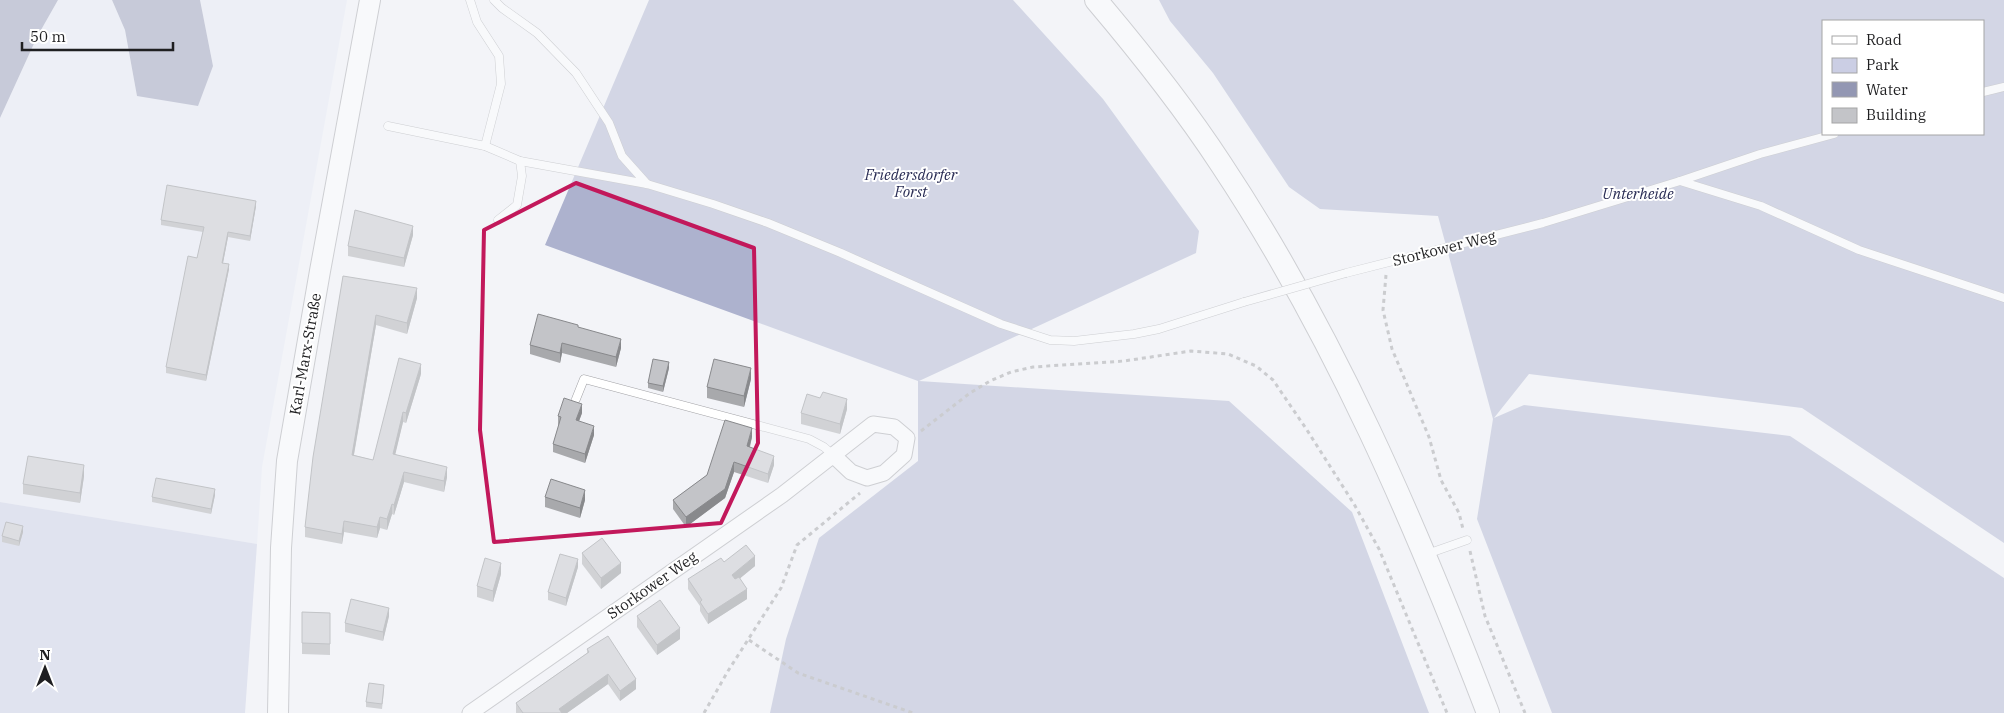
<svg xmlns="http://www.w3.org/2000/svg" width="2004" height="713" font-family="'IBM Plex Serif',serif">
  <rect width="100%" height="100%" fill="#f3f4f8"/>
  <path fill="#e6e9f4" d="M58,0H112L125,30L137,96L213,66L200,0H347L262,467L257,544L0,502V118L37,37Z"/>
  <path fill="#cbcee4" d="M0,502L257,544L245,713H0Z"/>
  <g fill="#adb2ce" fill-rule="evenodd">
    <path d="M649,0H1013L1103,99L1199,231L1196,253L919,381L1229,401L1352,512L1429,713H770L786,639L819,538L918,461V381L545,245Z"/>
    <path d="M1159,0H2004V543L1802,408L1529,374L1494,418L1524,405L1790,436L2004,578V713H1552L1477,519L1493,419L1438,216L1320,209L1289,187L1213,73L1170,21ZM1823,21H1983V134H1823Z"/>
  </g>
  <g fill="#9397b3">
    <path d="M0,0H58L37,37L0,118Z"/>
    <path d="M112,0H200L213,66L198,106L137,96L125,30Z"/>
  </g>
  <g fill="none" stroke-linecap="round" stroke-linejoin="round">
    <defs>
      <g id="service">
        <path d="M470,0L477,22L499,56L501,84L485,146"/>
        <path d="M494,0L502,8L537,33L576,73L609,123L622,156L647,184"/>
        <path d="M1983,92L2004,87"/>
        <path d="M388,126L485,146L520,161L647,184L713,204L768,223L841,253L1001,324L1050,340L1074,341L1134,334L1159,329L1244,302"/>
        <path d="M1680,181L1761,206L1859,250L2004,298"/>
        <path d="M498,220L517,205L522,176L520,161"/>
        <path d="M1346,273L1543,223L1680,181L1760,154L1834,134"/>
        <path d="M576,399L584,379L809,439L824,447L833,455"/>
        <path d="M1427,554L1467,540"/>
      </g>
      <path id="minor" d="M470,713L782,495L873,424L894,427L907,438L904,455L884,473L867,478L851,472L833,455"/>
      <path id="tertiary" d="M278,713L281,548L287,461L320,271L370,0"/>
      <path id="secondary" d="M1096,0C1140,52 1183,106 1221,164C1334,334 1415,523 1488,713"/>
    </defs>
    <use href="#service" stroke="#a2a2a6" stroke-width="9"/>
    <use href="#minor" stroke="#a2a2a6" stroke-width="17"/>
    <use href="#tertiary" stroke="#a2a2a6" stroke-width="22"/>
    <use href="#secondary" stroke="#a2a2a6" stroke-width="24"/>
    <g stroke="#9b9b9e" stroke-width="3" stroke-dasharray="4 4" stroke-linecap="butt">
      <path d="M1386,275L1383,310L1392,349L1429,437L1441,480L1459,513L1463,529"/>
      <path d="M921,431L970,393L990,381L1011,372L1033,367L1124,361L1191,351L1228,354L1256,366L1273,380L1307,430L1354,504L1379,549L1447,713"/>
      <path d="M1470,551L1485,616L1525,713"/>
      <path d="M749,640L798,673L913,713"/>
      <path d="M704,713L728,671L781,588L797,545L860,493"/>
    </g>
    <use href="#service" stroke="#fff" stroke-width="8"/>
    <use href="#minor" stroke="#fff" stroke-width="15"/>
    <use href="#tertiary" stroke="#fff" stroke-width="20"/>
    <use href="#secondary" stroke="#fff" stroke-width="22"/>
    <defs>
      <path id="service-bridge" d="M1244,302L1346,273"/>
    </defs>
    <use href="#service-bridge" stroke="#a2a2a6" stroke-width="9" stroke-linecap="butt"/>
    <use href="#service-bridge" stroke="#fff" stroke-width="8"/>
  </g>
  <g fill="#a8a9ac">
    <path d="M256,206L250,241L228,237L223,263L229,269L206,381L166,373V367L197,258L203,232L161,225V220Z"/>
    <path d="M413,235L404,267L348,256V246Z"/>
    <path d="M343,276L417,298L407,334L376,325L354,455L373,460L421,374L406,423L403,422L395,454L447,477L444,492L404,482L394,515L392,514L387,530L380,528L377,538L344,532L342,544L305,537V527Z"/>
    <path d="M578,327L621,348L616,367L562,353L560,363L530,354V345Z"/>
    <path d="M669,368L663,392L648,388V383Z"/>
    <path d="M751,379L744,407L707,398V387Z"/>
    <path d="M847,409L840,434L801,424V413Z"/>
    <path d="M582,413L579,421L594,435L585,463L553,452V444L559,425H558V416Z"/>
    <path d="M752,437L750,447L774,465L768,483L734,472L725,498L686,527L673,509V500L707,475Z"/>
    <path d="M84,476L80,503L23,494V484Z"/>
    <path d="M215,495L211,514L152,502V497Z"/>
    <path d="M545,497L585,500L580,518L545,507Z"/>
    <path d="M23,532L19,546L2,542V536Z"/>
    <path d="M582,553L621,573L601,589L582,564Z"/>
    <path d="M724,562L755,566L740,578L747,599L708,624L700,611V606L688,589V579Z"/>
    <path d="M578,567L566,606L548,600V592Z"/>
    <path d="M501,574L493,602L477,597V586Z"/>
    <path d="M302,612L330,613V655L302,654Z"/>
    <path d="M389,616L383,641L345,632V623Z"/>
    <path d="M637,616L680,639L657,655L637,627Z"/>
    <path d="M587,649L636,689L620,701L608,684L567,713H516V703L587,653Z"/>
    <path d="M384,690L382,709L366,707V702Z"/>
  </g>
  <g fill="#88898c">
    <path d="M256,201V206L250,241V236Z"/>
    <path d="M413,226V235L404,267V258Z"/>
    <path d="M228,232V237L222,268V263Z"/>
    <path d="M229,264V269L206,381V375Z"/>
    <path d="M417,288V298L407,334V323Z"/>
    <path d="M376,315V325L352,465V455Z"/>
    <path d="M621,339V348L616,367V357Z"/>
    <path d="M562,343V353L560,363V353Z"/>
    <path d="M669,362V368L663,392V386Z"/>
    <path d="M421,364V374L406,423V413Z"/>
    <path d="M751,368V379L744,407V396Z"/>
    <path d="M847,399V409L840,434V424Z"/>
    <path d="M582,404V413L576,429V420Z"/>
    <path d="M403,412V422L393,464V454Z"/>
    <path d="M594,426V435L585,463V454Z"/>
    <path d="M752,428V437L747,456V446Z"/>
    <path d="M774,456V465L768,483V474Z"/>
    <path d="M734,462V472L725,498L686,527V517Z"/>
    <path d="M84,465V476L80,503V493Z"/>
    <path d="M447,467V477L444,492V481Z"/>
    <path d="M404,472V482L394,515V505Z"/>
    <path d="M215,489V495L211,514V509Z"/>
    <path d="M585,490V500L580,518V508Z"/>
    <path d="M392,504V514L387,530V519Z"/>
    <path d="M380,517V528L377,538V527Z"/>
    <path d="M344,521V532L342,544V534Z"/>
    <path d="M23,526V532L19,546V541Z"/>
    <path d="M755,556V566L732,585V575Z"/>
    <path d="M578,559V567L566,606V598Z"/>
    <path d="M501,563V574L493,602V591Z"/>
    <path d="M621,563V573L601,589V578Z"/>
    <path d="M747,589V599L708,624V614Z"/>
    <path d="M389,608V616L383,641V632Z"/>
    <path d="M680,628V639L657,655V645Z"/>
    <path d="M608,674V684L567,713H559V709Z"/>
    <path d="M636,679V689L620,701V691Z"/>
  </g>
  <g fill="#c3c4c8" stroke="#88898c">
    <path d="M167,185L256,201L250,236L228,232L222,263L229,264L206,375L166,367L188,256L197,258L204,227L161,220Z"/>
    <path d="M355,210L413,226L404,258L348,246Z"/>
    <path d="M343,276L417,288L407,323L376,315L352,455L373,460L399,358L421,364L406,413L403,412L393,454L447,467L444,481L404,472L394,505L392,504L387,519L380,517L377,527L344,521L342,534L305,527L313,457Z"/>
    <path d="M538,314L578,325V327L621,339L616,357L562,343L560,353L530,345Z"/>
    <path d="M653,359L669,362L663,386L648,383Z"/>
    <path d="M714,359L751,368L744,396L707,387Z"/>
    <path d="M823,392L847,399L840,424L801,413L807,394L820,398Z"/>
    <path d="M564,398L582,404L576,420L594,426L585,454L553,444L561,417L558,416Z"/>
    <path d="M725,420L752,428L747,446L774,456L768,474L734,462L725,489L686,517L673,500L707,475Z"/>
    <path d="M28,456L84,465L80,493L23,484Z"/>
    <path d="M156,478L215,489L211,509L152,497Z"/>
    <path d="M551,479L585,490L580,508L545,497Z"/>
    <path d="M6,522L23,526L19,541L2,536Z"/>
    <path d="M602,538L621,563L601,578L582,553Z"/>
    <path d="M746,545L755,556L732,575L735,579L739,577L747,589L708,614L700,602L702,600L688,579L721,558L724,562Z"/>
    <path d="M560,554L578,559L566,598L548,592Z"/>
    <path d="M485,558L501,563L493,591L477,586Z"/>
    <path d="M351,599L389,608L383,632L345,623Z"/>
    <path d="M660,600L680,628L657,645L637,616Z"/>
    <path d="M302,612L330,613V644L302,643Z"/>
    <path d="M608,636L636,679L620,691L608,674L559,709L562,713H523L516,703L589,652L587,649Z"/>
    <path d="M369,683L384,685L382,704L366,702Z"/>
  </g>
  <path d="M0 0H2004V713H0ZM576,183L754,248L758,443L721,523L494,542L480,430L484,230Z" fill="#f3f4f8" fill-opacity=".55" fill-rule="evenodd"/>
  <path fill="none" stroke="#c2185b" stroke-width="4" stroke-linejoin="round" d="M576,183L754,248L758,443L721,523L494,542L480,430L484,230Z"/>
  <g text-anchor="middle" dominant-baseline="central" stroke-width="4" stroke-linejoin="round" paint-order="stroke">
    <g font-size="15" font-style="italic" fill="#292c54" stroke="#fff">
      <text x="911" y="174">Friedersdorfer<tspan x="911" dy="17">Forst</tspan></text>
      <text x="1638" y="193">Unterheide</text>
    </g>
    <g font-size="15" fill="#1f1f21" stroke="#fff">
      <text transform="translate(1444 248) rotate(-14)">Storkower Weg</text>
      <text transform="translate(305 354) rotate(-80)">Karl-Marx-Straße</text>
      <text transform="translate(652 585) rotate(-35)">Storkower Weg</text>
    </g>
  </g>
  <rect x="1822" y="20" width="162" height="115" fill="#ffffff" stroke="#a5a5a6"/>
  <rect x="1832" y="36" width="25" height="8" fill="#ffffff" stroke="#a5a5a6"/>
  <text x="1866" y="45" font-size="15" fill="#1f1f21">Road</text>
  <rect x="1832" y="58" width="25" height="15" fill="#cbcee4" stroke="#a5a5a6"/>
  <text x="1866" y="70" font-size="15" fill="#1f1f21">Park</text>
  <rect x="1832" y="82" width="25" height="15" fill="#9397b3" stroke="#a5a5a6"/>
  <text x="1866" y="95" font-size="15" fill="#1f1f21">Water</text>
  <rect x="1832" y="108" width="25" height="15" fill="#c3c4c8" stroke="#a5a5a6"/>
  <text x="1866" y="120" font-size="15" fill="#1f1f21">Building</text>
  <g transform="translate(45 668)" stroke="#ffffff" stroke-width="4" paint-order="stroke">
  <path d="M0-4L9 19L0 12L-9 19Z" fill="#1f1f21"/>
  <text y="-8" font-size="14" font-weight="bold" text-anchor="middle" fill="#1f1f21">N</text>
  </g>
  <path d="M22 42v8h151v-8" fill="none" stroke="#1f1f21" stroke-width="2.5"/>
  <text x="30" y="42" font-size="15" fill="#1f1f21" stroke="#ffffff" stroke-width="4" paint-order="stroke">50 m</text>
</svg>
